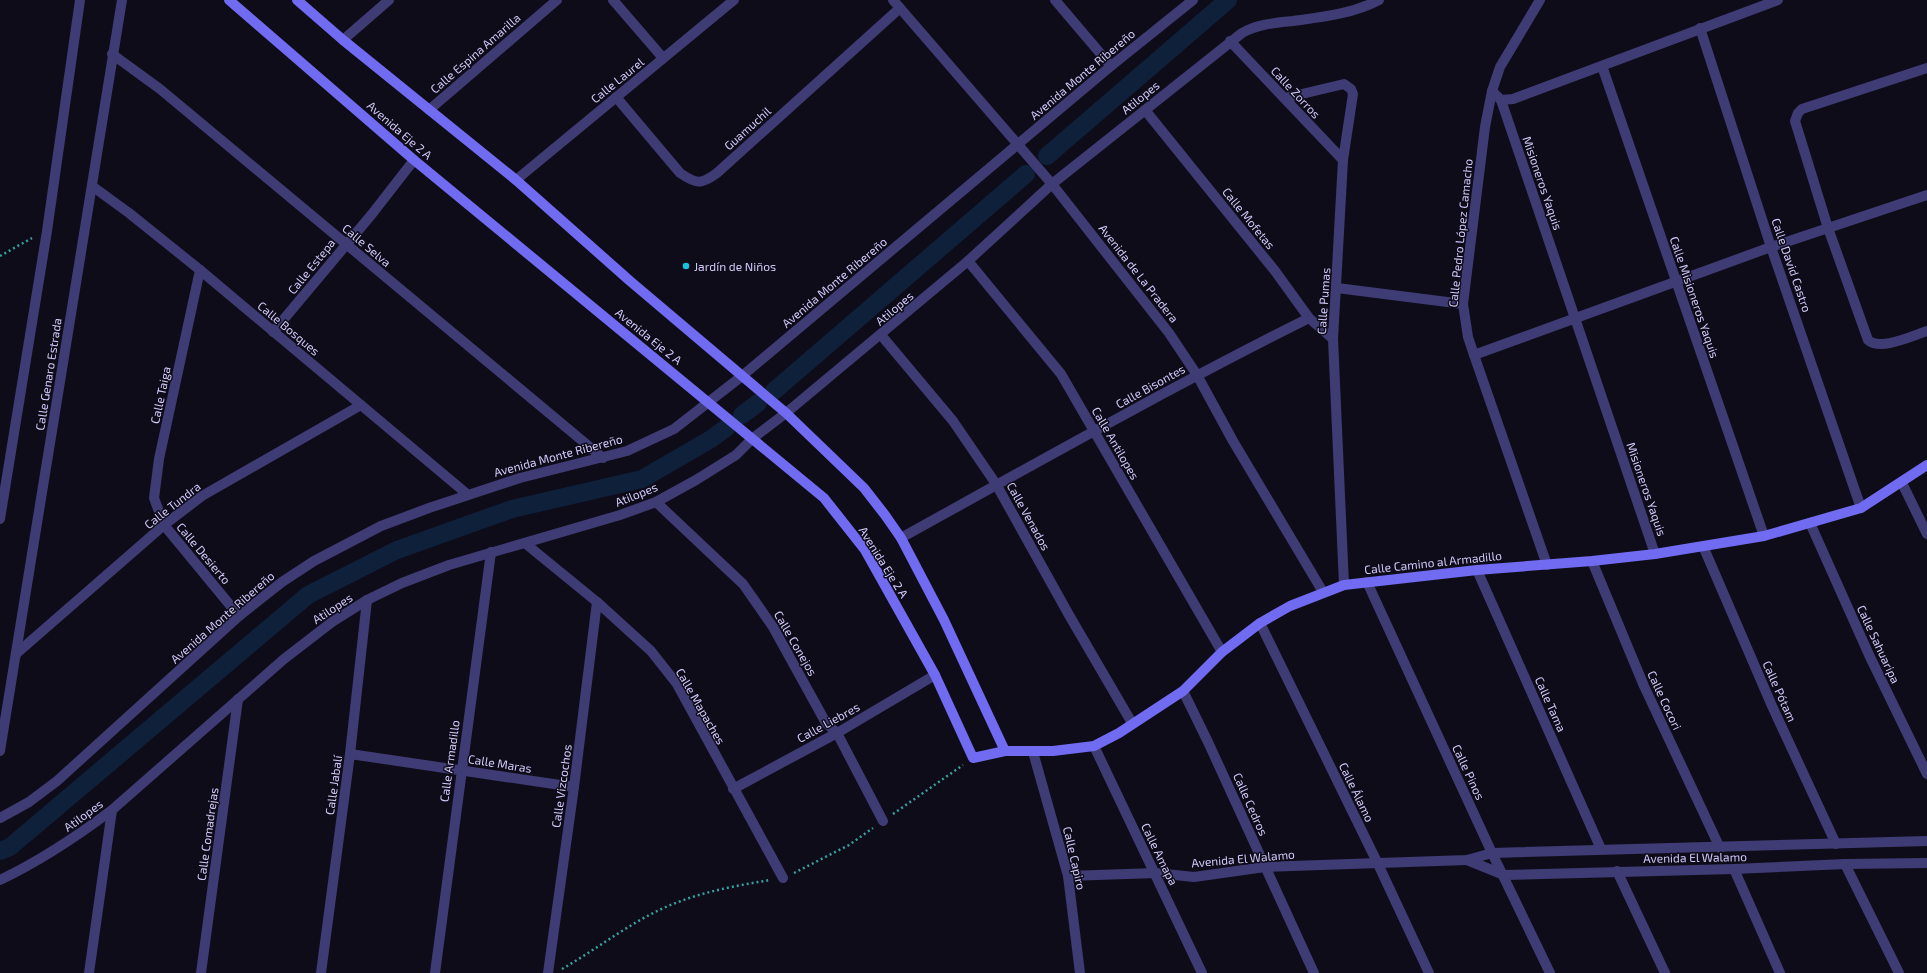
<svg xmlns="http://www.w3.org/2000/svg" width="1927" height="973" font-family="'Exo 2',sans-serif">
  <rect width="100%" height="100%" fill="#0f0c1a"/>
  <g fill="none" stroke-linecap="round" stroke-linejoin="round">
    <g stroke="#0f203b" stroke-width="18">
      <path d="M1047,156L1228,0"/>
      <path d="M774,391L1026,174"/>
      <path d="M742,415L758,403"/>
      <path d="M0,851L10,847L308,595L397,550L512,509L642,479L711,439L726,428"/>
    </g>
    <g stroke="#37a19d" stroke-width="2.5" stroke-dasharray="2 3" stroke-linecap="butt">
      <path d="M0,256L32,238"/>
      <path d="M893,814L963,765"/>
      <path d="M794,873L849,845L873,828"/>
      <path d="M562,969C602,946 638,916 681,901C710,890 741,885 770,880"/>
    </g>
    <g stroke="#3f3c75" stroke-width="10">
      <path d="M613,0L663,58"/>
      <path d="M893,0L1052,184L1169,333L1197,375L1233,441L1323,592"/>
      <path d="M1055,0L1111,66"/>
      <path d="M1540,0L1500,67L1492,91L1485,127L1463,304L1468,337L1474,355L1547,565"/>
      <path d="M1700,28L1771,247L1861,508"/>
      <path d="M343,40L389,0"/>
      <path d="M1230,41L1343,160"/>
      <path d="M112,54L160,89L603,458"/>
      <path d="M1602,66L1764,536"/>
      <path d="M1927,68L1802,109L1798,113L1795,121L1828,228L1868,340C1880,351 1912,336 1927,331"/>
      <path d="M1492,91L1501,100L1655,554"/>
      <path d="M616,97L680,173C696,184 701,185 717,173L900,8"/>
      <path d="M1285,98L1344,84L1351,89L1353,94L1343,160L1333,339L1344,585"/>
      <path d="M1501,100L1513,99L1778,0"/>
      <path d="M429,110L557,0"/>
      <path d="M1145,110L1275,271L1309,318L1333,339"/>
      <path d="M516,180L734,0"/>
      <path d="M92,186L129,213L200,270L467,494"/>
      <path d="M968,261L1061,374L1222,652"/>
      <path d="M200,270L159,459L154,498L164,525L239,616"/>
      <path d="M1337,288L1463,304"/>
      <path d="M273,332L372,214L414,160"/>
      <path d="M881,335L953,421L996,484L1069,615L1132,723"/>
      <path d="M1474,355L1771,247L1927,195"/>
      <path d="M1902,483L1927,534"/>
      <path d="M656,502L743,584L773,627L826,723L837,733L883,821"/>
      <path d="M0,519L47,231L80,0"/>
      <path d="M1810,523L1870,657L1927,774"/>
      <path d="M901,538C1036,463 1171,387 1309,318"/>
      <path d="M526,544L597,602L651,651L677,684L783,878"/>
      <path d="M1703,546L1772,706L1836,844"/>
      <path d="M1592,561L1644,686L1720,848"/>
      <path d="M1477,570L1601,849"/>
      <path d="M1367,582L1492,853L1550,973"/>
      <path d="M1260,623L1378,864L1429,973"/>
      <path d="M17,653L164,525L202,496L361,405"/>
      <path d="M1183,691L1208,742L1314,973"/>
      <path d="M1094,746L1202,973"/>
      <path d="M0,751L122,0"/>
      <path d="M1033,752L1068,876L1080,973"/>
      <path d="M350,754L574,787"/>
      <path d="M733,789L837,733L935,675"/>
      <path d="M0,818L29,802L57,781L239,616L282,582L314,561L381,526L429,508L520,478L627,451L674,429L742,376L1111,66L1193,0"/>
      <path d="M1467,860L1504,875L1734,869L1845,864L1927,863"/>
      <path d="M1845,864L1899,973"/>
      <path d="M1734,869L1780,973"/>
      <path d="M1617,871L1665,973"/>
      <path d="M1068,876L1156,873L1194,877L1265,867L1467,860L1492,853L1927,841"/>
      <path d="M0,880C40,861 76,837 112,810L284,659L332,622L367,600L402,583L449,565L620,515L656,502L696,480L736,455L753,438L786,413L968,261L1052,184L1242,33C1258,24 1275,23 1293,21C1322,17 1352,14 1379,0"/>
      <path d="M89,973L112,810"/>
      <path d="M201,973L238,699"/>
      <path d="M321,973L350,754L367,600"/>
      <path d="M435,973L491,552"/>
      <path d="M548,973L574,787L597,602"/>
    </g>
    <g stroke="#706bf1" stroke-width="10">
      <path d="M229,0L414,160L824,498L865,550L935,675L973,758L1005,751H1053L1094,746L1119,733L1183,691L1222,652L1260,623L1290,606L1344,585L1477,570L1592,561L1655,554L1764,536L1861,508L1927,465"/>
      <path d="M297,0L343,40L516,180L630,281L786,413L864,488L885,515L901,538L944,620L1005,751"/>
    </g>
  </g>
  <circle fill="#15c4dc" stroke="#0f0c1a" stroke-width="1.5" cx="686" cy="266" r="4"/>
  <g text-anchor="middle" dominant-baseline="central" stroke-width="3" stroke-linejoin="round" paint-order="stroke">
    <g font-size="12" fill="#d1cafa" stroke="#0f0c1a">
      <text transform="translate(475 53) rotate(-41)">Calle Espina Amarilla</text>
      <text transform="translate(1082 74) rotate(-40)">Avenida Monte Ribereño</text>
      <text transform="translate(617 80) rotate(-39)">Calle Laurel</text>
      <text transform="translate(1296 92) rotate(47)">Calle Zorros</text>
      <text transform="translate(1140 97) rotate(-39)">Atilopes</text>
      <text transform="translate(747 128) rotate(-42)">Guamuchil</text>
      <text transform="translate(400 130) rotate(41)">Avenida Eje 2 A</text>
      <text transform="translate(1543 183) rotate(71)">Misioneros Yaquis</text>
      <text transform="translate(1249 218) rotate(51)">Calle Mofetas</text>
      <text transform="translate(1460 233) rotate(-84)">Calle Pedro López Camacho</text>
      <text transform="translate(367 245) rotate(40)">Calle Selva</text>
      <text transform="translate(1792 265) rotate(71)">Calle David Castro</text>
      <text transform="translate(311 266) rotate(-51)">Calle Estepa</text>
      <text transform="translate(1139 273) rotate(52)">Avenida de La Pradera</text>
      <text transform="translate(834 282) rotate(-40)">Avenida Monte Ribereño</text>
      <text transform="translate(1695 297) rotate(71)">Calle Misioneros Yaquis</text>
      <text transform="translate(1323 301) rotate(-86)">Calle Pumas</text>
      <text transform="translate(894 308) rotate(-40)">Atilopes</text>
      <text transform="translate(289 328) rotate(40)">Calle Bosques</text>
      <text transform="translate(649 336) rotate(39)">Avenida Eje 2 A</text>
      <text transform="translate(48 374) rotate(-81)">Calle Genaro Estrada</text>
      <text transform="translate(1150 386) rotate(-29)">Calle Bisontes</text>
      <text transform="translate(160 395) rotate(-78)">Calle Taiga</text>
      <text transform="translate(1116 443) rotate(60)">Calle Antilopes</text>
      <text transform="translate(558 455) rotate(-15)">Avenida Monte Ribereño</text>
      <text transform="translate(1647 489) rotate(71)">Misioneros Yaquis</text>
      <text transform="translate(636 494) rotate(-22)">Atilopes</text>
      <text transform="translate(172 505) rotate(-38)">Calle Tundra</text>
      <text transform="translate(1029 516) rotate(61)">Calle Venados</text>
      <text transform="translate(204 553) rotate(50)">Calle Desierto</text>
      <text transform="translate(884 562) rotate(58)">Avenida Eje 2 A</text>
      <text transform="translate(1433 562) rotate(-6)">Calle Camino al Armadillo</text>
      <text transform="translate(332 608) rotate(-33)">Atilopes</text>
      <text transform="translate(222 617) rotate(-41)">Avenida Monte Ribereño</text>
      <text transform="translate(796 643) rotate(60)">Calle Conejos</text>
      <text transform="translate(1879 644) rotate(65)">Calle Sahuaripa</text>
      <text transform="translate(1780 691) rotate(66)">Calle Pótam</text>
      <text transform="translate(1665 700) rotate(65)">Calle Cocori</text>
      <text transform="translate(1551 704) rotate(66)">Calle Tama</text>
      <text transform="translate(701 706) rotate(60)">Calle Mapaches</text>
      <text transform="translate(828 722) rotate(-29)">Calle Liebres</text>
      <text transform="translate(449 761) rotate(-82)">Calle Armadillo</text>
      <text transform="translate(500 763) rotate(9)">Calle Maras</text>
      <text transform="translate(1469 772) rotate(65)">Calle Pinos</text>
      <text transform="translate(333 785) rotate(-82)">Calle Jabalí</text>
      <text transform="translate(561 786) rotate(-82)">Calle Vizcochos</text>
      <text transform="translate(1357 792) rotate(64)">Calle Álamo</text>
      <text transform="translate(1251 804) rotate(66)">Calle Cedros</text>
      <text transform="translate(83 815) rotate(-36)">Atilopes</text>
      <text transform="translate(207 834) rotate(-82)">Calle Comadrejas</text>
      <text transform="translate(1160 854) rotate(64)">Calle Amapa</text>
      <text transform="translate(1695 857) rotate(-1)">Avenida El Walamo</text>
      <text transform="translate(1075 858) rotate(77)">Calle Capiro</text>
      <text transform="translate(1243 858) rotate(-5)">Avenida El Walamo</text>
    </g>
    <g font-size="12" fill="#d1cafa" stroke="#0f0c1a" text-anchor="start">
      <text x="694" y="266">Jardín de Niños</text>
    </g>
  </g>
</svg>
